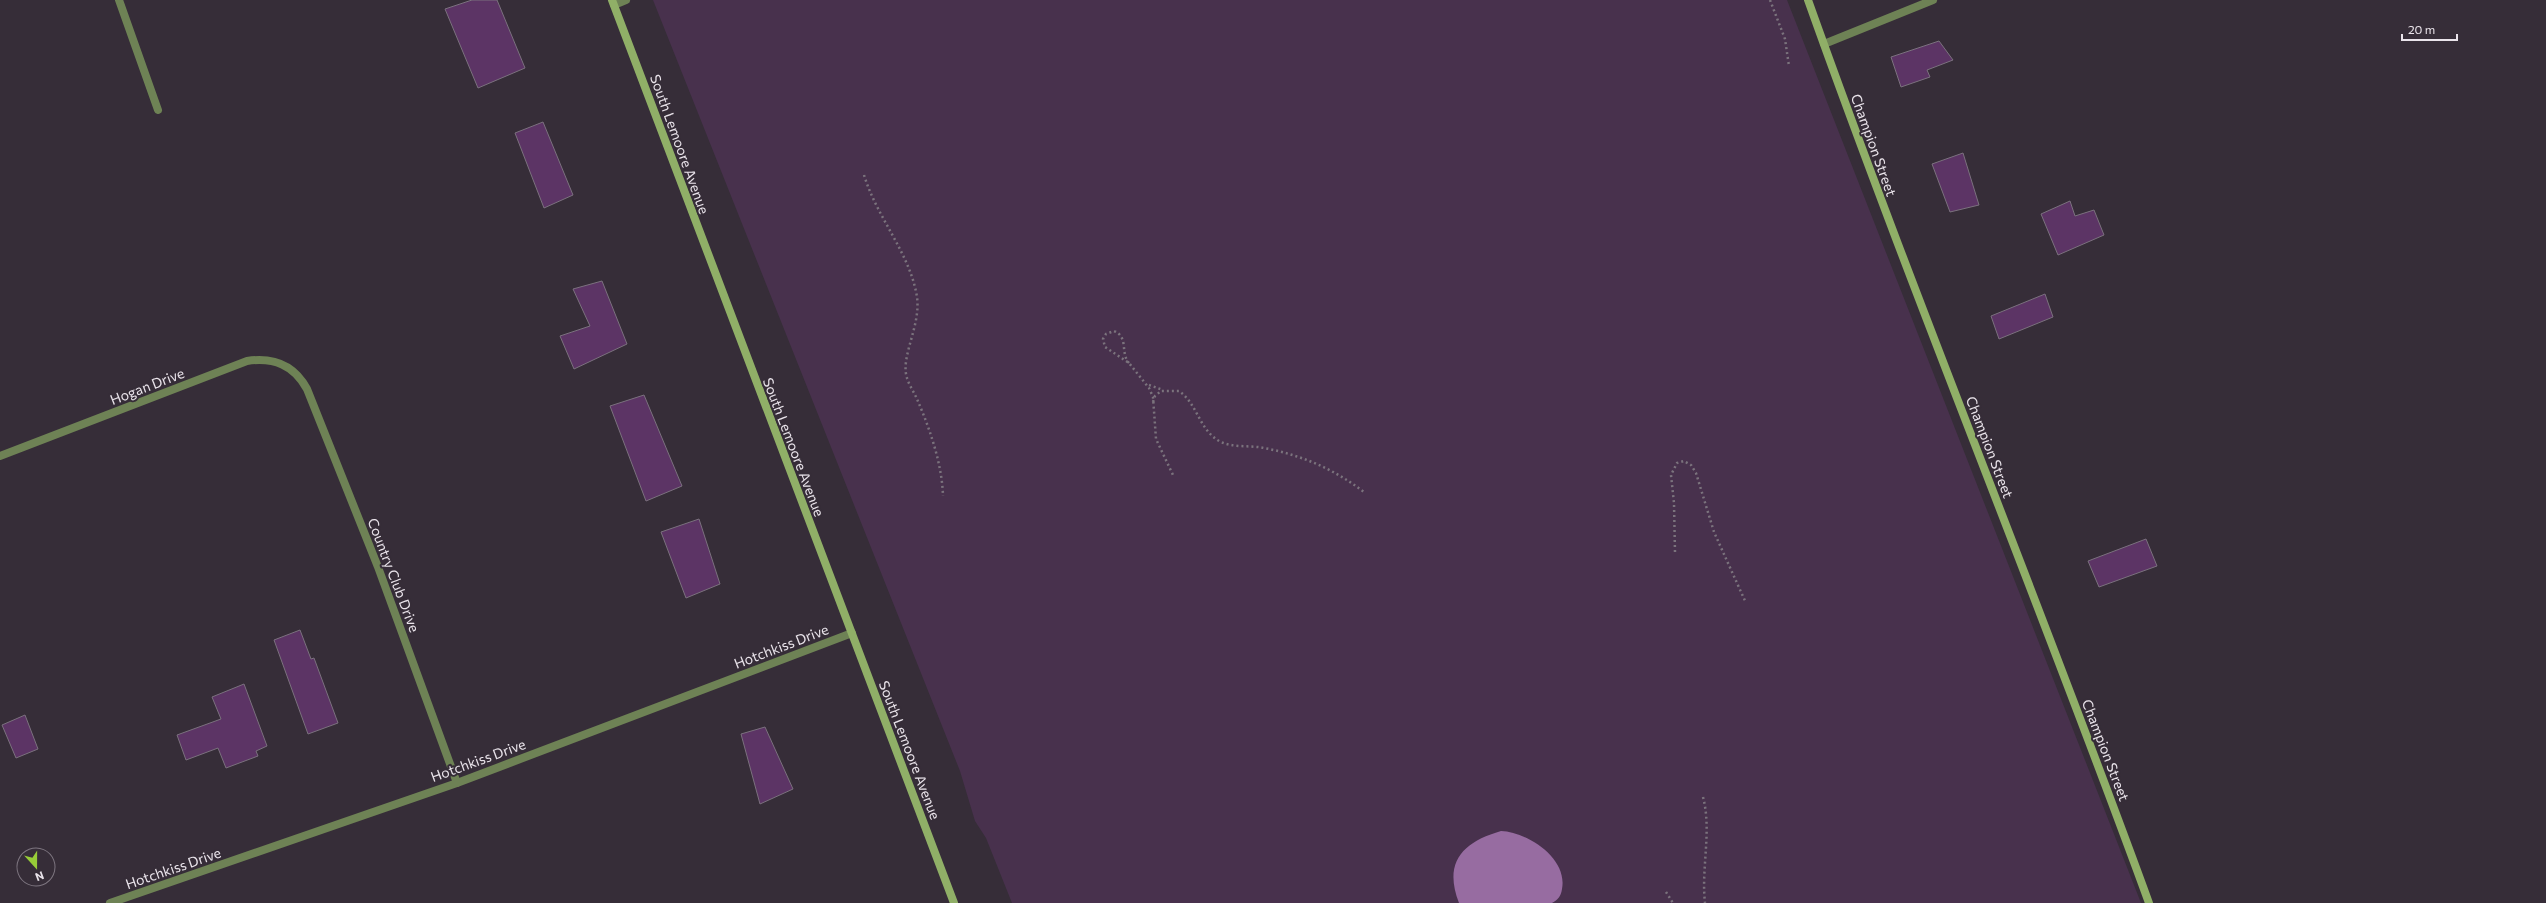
<svg xmlns="http://www.w3.org/2000/svg" width="2546" height="903" font-family="Commissioner,sans-serif">
  <rect width="100%" height="100%" fill="#362d38"/>
  <path fill="#48314d" d="M653,0H1787L2141,903H1012L986,838L975,821L960,771Z"/>
  <path fill="#976ca1" d="M1501,831C1527,832 1568,858 1562,889C1561,896 1558,900 1552,903H1459C1443,862 1463,842 1501,831Z"/>
  <g fill="#5c3465" stroke="#7b717e">
    <path d="M472,0H497L525,68L478,88L445,9Z"/>
    <path d="M1939,41L1953,60L1927,70L1930,77L1901,87L1891,57Z"/>
    <path d="M543,122L573,195L544,208L515,133Z"/>
    <path d="M1963,153L1979,205L1950,212L1932,164Z"/>
    <path d="M2070,201L2075,216L2094,210L2104,235L2058,255L2041,214Z"/>
    <path d="M602,281L627,344L574,369L560,336L590,326L573,289Z"/>
    <path d="M2045,294L2053,317L1999,339L1991,316Z"/>
    <path d="M644,395L682,486L646,501L610,406Z"/>
    <path d="M699,519L720,584L686,598L661,532Z"/>
    <path d="M2146,539L2157,566L2099,587L2088,561Z"/>
    <path d="M300,630L311,659L314,658L338,723L308,734L274,640Z"/>
    <path d="M244,684L267,746L256,751L258,756L226,768L218,748L186,760L177,735L221,719L212,697Z"/>
    <path d="M25,715L38,749L16,758L2,725Z"/>
    <path d="M765,727L793,789L760,804L741,734Z"/>
  </g>
  <g fill="none" stroke-linecap="round" stroke-linejoin="round">
    <g stroke="#7b737d" stroke-width="2.5" stroke-dasharray="2 3" stroke-linecap="butt">
      <path d="M1770,0L1785,39L1789,66"/>
      <path d="M864,175C877,218 910,253 917,297C921,326 900,357 907,378C909,385 914,392 917,399C930,429 942,464 943,496"/>
      <path d="M1129,363C1120,353 1129,337 1114,331L1106,334L1103,339L1105,347L1129,363L1149,388L1153,397L1156,439L1173,475"/>
      <path d="M1149,385L1163,390"/>
      <path d="M1153,402L1155,396L1161,391H1179C1198,404 1199,431 1221,442C1234,448 1250,445 1264,448C1301,455 1334,469 1364,492"/>
      <path d="M1675,552L1674,503L1671,475L1677,463L1684,461L1691,465L1696,473L1714,532L1746,603"/>
      <path d="M1703,797C1712,831 1701,868 1705,903"/>
      <path d="M1666,892L1673,903"/>
    </g>
    <g stroke="#6e8255" stroke-width="8">
      <path d="M614,5L626,0"/>
      <path d="M1824,44L1933,0"/>
    </g>
    <g stroke="#6e8255" stroke-width="8">
      <path d="M119,0L158,110"/>
      <path d="M0,456L247,361C274,357 294,365 307,389L378,567L457,783"/>
      <path d="M110,903L457,783L852,633"/>
    </g>
    <g stroke="#90af67" stroke-width="8">
      <path d="M612,0L954,903"/>
      <path d="M1808,0C1916,303 2039,601 2149,903"/>
    </g>
  </g>
  <g text-anchor="middle" dominant-baseline="central" stroke-width="4" stroke-linejoin="round" paint-order="stroke">
    <g font-size="14" fill="#eae4eb" stroke="#362d38">
      <text transform="translate(680 144) rotate(70)">South Lemoore Avenue</text>
      <text transform="translate(1874 145) rotate(70)">Champion Street</text>
      <text transform="translate(147 386) rotate(-21)">Hogan Drive</text>
      <text transform="translate(794 447) rotate(69)">South Lemoore Avenue</text>
      <text transform="translate(1990 447) rotate(69)">Champion Street</text>
      <text transform="translate(394 575) rotate(69)">Country Club Drive</text>
      <text transform="translate(781 646) rotate(-21)">Hotchkiss Drive</text>
      <text transform="translate(910 750) rotate(69)">South Lemoore Avenue</text>
      <text transform="translate(2106 750) rotate(69)">Champion Street</text>
      <text transform="translate(478 760) rotate(-20)">Hotchkiss Drive</text>
      <text transform="translate(173 868) rotate(-19)">Hotchkiss Drive</text>
    </g>
  </g>
  <g transform="translate(36 867) rotate(159)"><circle r="19" fill="#362d38" stroke="#7e7680"/>
  <path d="M0-3L7 15L0 10L-7 15Z" fill="#97cc38"/>
  <text y="-6" font-size="11" font-weight="bold" text-anchor="middle" fill="#eae4eb">N</text>
  </g>
  <path d="M2402 34v6h55v-6" fill="none" stroke="#eae4eb" stroke-width="2"/>
  <text x="2408" y="34" font-size="12" fill="#eae4eb" stroke="#362d38" stroke-width="3" paint-order="stroke">20 m</text>
</svg>
